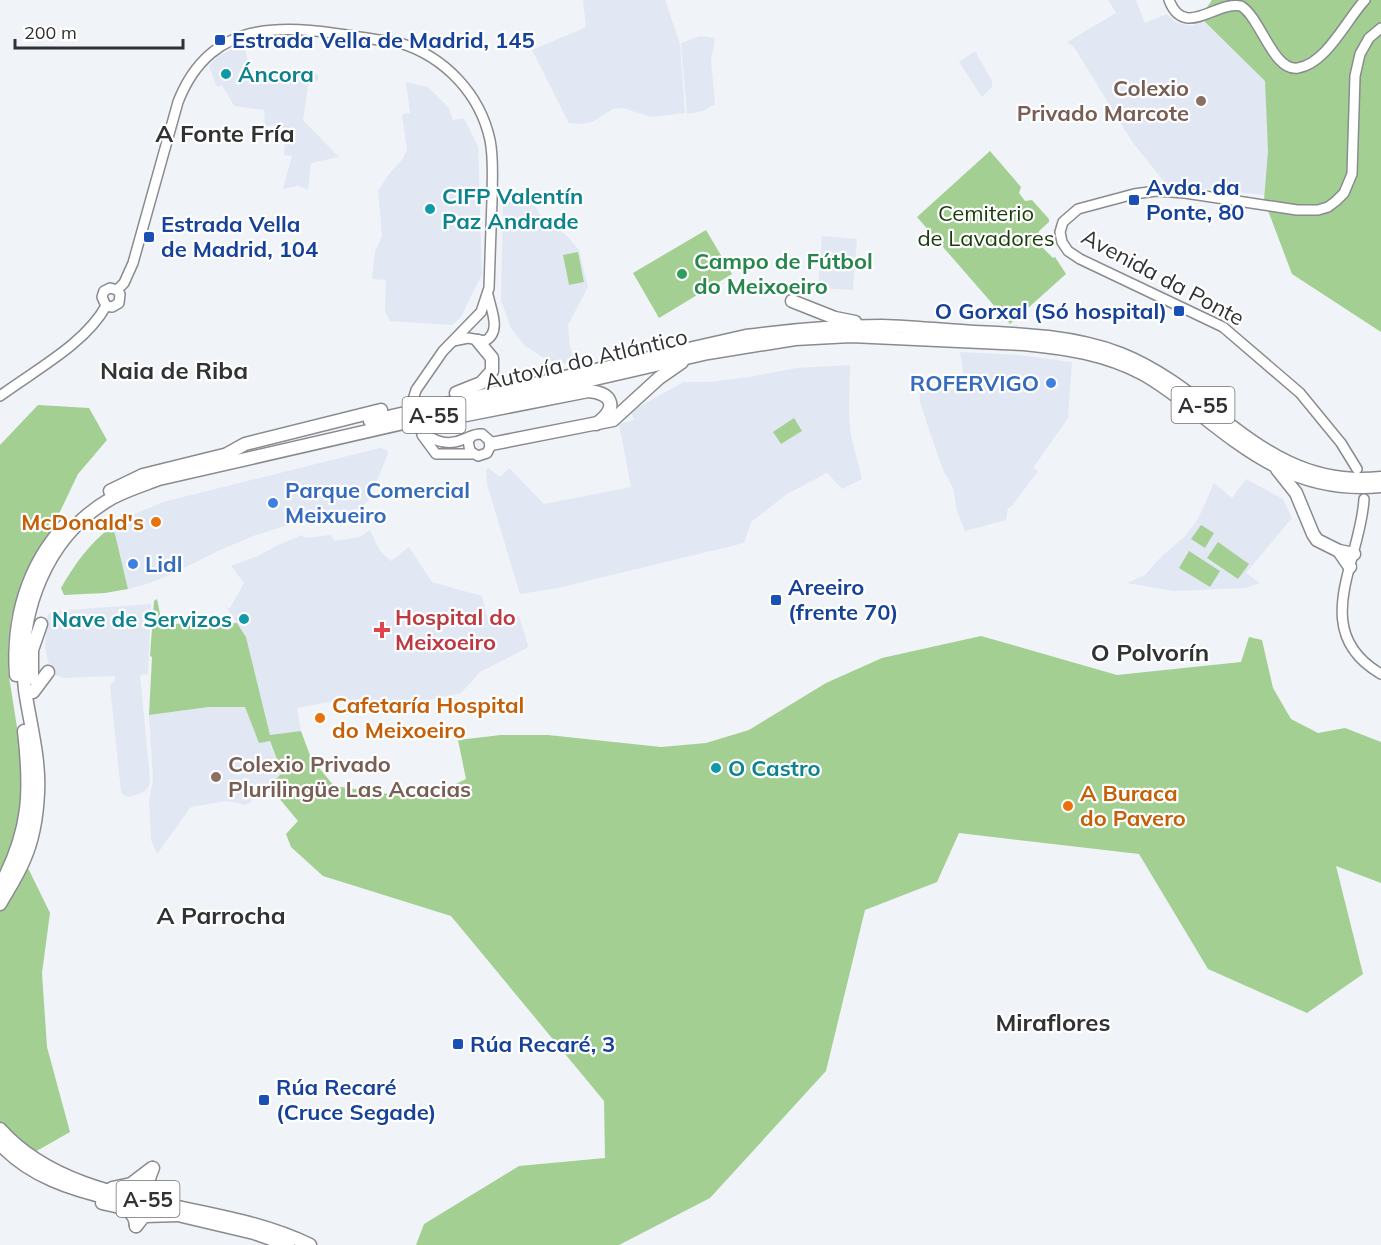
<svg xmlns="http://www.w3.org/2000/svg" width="1381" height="1245" font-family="Mulish,sans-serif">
  <rect width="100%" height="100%" fill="#f0f3f7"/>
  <g fill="#e2e8f3">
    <path d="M583,0H665L680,44L685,113L651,117L623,108L613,109L592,122L582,124L569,123L532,50L586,27Z"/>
    <path d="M1108,0H1136L1145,23L1167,14L1175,22L1192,26L1199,23L1209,15L1293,92L1273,196L1166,184L1133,143L1074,47L1067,42L1116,13Z"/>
    <path d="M700,36L715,38L711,60L715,104L703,111L687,114L681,43Z"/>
    <path d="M243,44L255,83L282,73L314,72L318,75V80L313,81L308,86L303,120L339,157L311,163L308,190L298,186L283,189L292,156L284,155L285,132L283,129L278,125L265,126L264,110L234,106L222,85L217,87L209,66L218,56Z"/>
    <path d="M975,51L992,81V87L982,97L959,62Z"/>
    <path d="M406,82L428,87L448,107L453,120L464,118L478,147L482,274L461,317L452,325L390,321L385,311L386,280L372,279L375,252L382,236L378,191L389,174L402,160L407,150L402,114L410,113Z"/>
    <path d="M503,201H532L542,217L567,236L579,250L588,287L568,325L570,347L575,362L568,364L555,362L542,357L524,345L511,328L501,300Z"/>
    <path d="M822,236L857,239L853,290L818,288Z"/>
    <path d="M960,352L1019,355L1072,362L1068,418L1033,468L1038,471L1012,506L1008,508L1006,520L965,531L957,511L953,488L943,470L930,433L920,402L919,384L927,388L966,390Z"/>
    <path d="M850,365L849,412L851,436L862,479L842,489L827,473L804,485L787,494L751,522L744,543L558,588L520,594L487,484L486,470L488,468L500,477L509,468L544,504L631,487L619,424L634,420L631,412L651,400L684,382H710L749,377L797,368Z"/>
    <path d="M380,448L387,450L388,454L369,500L361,508L281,527L253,536L218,551L180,570L150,583L128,589L115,534L111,527L123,519L163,502Z"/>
    <path d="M1246,479L1283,499L1292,518L1246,573L1260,583L1245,588L1173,591L1127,583L1145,575L1162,556L1185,536L1198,519L1214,483L1232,498Z"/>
    <path d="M370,530L380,551L391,561L409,547L432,582L482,596L488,621L519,616L528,645L527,648L480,672L461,693L383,710L346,699L297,708L301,731L270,736L246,637L227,608H230L244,583L231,566L258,556L278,545L302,535L305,538L330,535L335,541L360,537Z"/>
    <path d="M151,604L148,674L140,675L150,779L149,786L144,792L130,797L125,796L121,792L110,685L115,680V676L64,678L55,675L49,665L45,648L47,619L48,614L53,611Z"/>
    <path d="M245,706L259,743L269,741L282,774L260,795L246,805L227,801L191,807L157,854L151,840L150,819L149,800L153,780L149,715L209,707Z"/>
  </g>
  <g fill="#a3d092">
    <path d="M1212,0H1381V332L1292,274L1264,200L1268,151L1265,81L1200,17Z"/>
    <path d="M990,151L1021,187L1019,193L1025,201L1032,200L1049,219V222L1039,231L1038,243L1053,258L1055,257L1066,274L1010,324L917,217Z"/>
    <path d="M706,230L732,274L659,318L633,273Z"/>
    <path d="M578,252L584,282L569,285L563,255Z"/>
    <path d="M38,405L89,408L107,440L78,474L46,541L21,584L11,618L8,647V670L21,753L22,804L11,849L29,870L50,913L42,973L47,1047L70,1132L19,1161L0,1143V445Z"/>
    <path d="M794,418L802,431L781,444L773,432Z"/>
    <path d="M1201,525L1214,533L1205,548L1191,539Z"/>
    <path d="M111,527L115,534L128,589L105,593L64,595L61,588C74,565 89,544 111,527Z"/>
    <path d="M1218,542L1249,564L1238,579L1207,558Z"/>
    <path d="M1189,551L1220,571L1210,587L1179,568Z"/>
    <path d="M157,599L162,624L237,623L246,637L270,735L301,731L311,758L334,786L423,799L466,779L458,740L501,735H548L661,747L706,743L749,730L826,683L882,658L981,636L1117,675L1241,662L1249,637L1262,640L1273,688L1291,719L1318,733L1345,728L1381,742V883L1336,866L1363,974L1307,1013L1208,969L1139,854L959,833L937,882L865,910L826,1071L710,1198L619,1245H416L424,1224L519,1166L605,1158L604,1101L451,916L323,876L291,847L286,834L298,821L269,786L282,773L270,741L259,743L245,707H209L149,715L152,657L150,656L154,601Z"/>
  </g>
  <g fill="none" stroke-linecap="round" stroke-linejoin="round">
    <defs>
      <g id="secondary">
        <path d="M1169,0C1184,40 1217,0 1241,6C1261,18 1273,72 1298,68C1327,63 1346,20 1365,0"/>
        <path d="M117,290L124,283L133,263L178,102C218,0 316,32 400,43C445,57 480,94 490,140C494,160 492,180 492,200C491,229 490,258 489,288L481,312L443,351L416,390"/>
        <path d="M106,306L102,297L104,291L110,288L117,290"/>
        <path d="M106,306L112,307L119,303L120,294L117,290"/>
        <path d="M453,341L468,338L485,341C502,332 491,310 488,295"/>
        <path d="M0,396C35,370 85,344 106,306"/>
        <path d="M420,430C433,441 447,447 464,439C470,437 475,433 482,434L490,441V447L487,453L478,456L470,451L468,441L472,436"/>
        <path d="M422,435L436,454H472"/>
        <path d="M1357,469L1341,443L1300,393L1223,327L1080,259L1068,251L1062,242L1060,232L1063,222L1078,209L1134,194L1156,191L1185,193L1297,210H1318L1328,207L1336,201L1344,193L1352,174L1355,76L1360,54L1369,38L1381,28"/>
        <path d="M1364,499C1361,561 1307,631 1381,674"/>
      </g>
      <g id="highway">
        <path d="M792,301L835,318L855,322"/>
        <path d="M456,393L481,383L492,371V358L478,341"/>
        <path d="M466,415L588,391C614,393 618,409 596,424"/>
        <path d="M370,421L746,336C791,330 837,326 882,326C912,327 943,330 973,332C1022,334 1074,336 1121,354C1215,391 1266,491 1381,478"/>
        <path d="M491,444L613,420L659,378L682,362"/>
        <path d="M227,454L245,444L381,410"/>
        <path d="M1277,469L1296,493L1313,534L1317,540L1339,551L1354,554"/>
        <path d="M110,491L143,475L224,455"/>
        <path d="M1339,551L1350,567"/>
        <path d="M16,675C12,620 27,566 65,525"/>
        <path d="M32,678V650L41,624"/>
        <path d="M33,692L48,672"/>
        <path d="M0,886C30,831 31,791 24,731"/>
        <path d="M0,904C8,890 18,875 24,860C33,840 37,815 38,793C40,759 30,724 25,690C16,615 45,536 112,498C127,490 143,485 159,479L708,353L795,339L851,336L1024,344C1065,348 1106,354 1143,374C1161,384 1176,396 1192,408C1251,455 1301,494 1381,486"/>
        <path d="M0,1129C75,1213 213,1197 310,1245"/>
        <path d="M0,1144C29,1176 72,1190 113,1199"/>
        <path d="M153,1168C146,1184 145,1192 164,1198"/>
        <path d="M112,1188L131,1184L152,1168"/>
        <path d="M102,1203C118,1207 135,1207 136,1226"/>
        <path d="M182,1216L254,1233L288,1245"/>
        <path d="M136,1226L144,1216L180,1215"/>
      </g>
    </defs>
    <use href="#secondary" stroke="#898b8f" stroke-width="12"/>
    <use href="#highway" stroke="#898b8f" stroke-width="15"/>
    <use href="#secondary" stroke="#fff" stroke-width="9"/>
    <use href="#highway" stroke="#fff" stroke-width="12"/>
    <defs>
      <path id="secondary-bridge" d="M416,390C411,404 410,418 420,430"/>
    </defs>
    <use href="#secondary-bridge" stroke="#898b8f" stroke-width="12" stroke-linecap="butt"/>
    <use href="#secondary-bridge" stroke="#fff" stroke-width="9"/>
  </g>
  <g fill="#1a4fb4" stroke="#fff" stroke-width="2">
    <rect x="214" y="34" width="12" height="12" rx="3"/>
    <rect x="1128" y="194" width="12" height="12" rx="3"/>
    <rect x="143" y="231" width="12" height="12" rx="3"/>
    <rect x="1173" y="305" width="12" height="12" rx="3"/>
    <rect x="770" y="594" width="12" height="12" rx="3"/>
    <rect x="452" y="1038" width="12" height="12" rx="3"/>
    <rect x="258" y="1094" width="12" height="12" rx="3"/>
  </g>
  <g fill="#0f9aa8" stroke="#fff" stroke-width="2">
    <circle cx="226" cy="74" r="6"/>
    <circle cx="430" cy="209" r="6"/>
    <circle cx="244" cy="619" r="6"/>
    <circle cx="716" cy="768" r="6"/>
  </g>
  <g fill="#8d6e63" stroke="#fff" stroke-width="2">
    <circle cx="1201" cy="101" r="6"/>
    <circle cx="216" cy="777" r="6"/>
  </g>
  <circle fill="#2e9e5b" stroke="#fff" stroke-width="2" cx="682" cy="274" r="6"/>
  <g fill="#3f7fe0" stroke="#fff" stroke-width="2">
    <circle cx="1051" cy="383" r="6"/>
    <circle cx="273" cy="503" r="6"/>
    <circle cx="133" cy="564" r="6"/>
  </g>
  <g fill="#e8710a" stroke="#fff" stroke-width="2">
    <circle cx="156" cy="522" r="6"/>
    <circle cx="320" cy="718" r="6"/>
    <circle cx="1068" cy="806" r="6"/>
  </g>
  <path fill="#e0444e" stroke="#fff" stroke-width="2" d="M379 621h6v6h6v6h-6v6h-6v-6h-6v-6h6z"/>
  <g text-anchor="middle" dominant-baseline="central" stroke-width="4.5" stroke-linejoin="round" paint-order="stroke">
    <g fill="#fff" stroke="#6f7070" stroke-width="1.5">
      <rect x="1171.5" y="387" width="63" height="36" rx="4.5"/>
      <rect x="402.5" y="397" width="63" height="36" rx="4.5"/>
      <rect x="116.5" y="1181" width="63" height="36" rx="4.5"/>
    </g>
    <g font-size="21" font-weight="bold" fill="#313233">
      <text x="1203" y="405">A-55</text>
      <text x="434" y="415">A-55</text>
      <text x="148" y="1199">A-55</text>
    </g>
    <g font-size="22" font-weight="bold" fill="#164399" stroke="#fff" text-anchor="start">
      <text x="232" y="40">Estrada Vella de Madrid, 145</text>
      <text x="1146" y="187">Avda. da<tspan x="1146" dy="25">Ponte, 80</tspan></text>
      <text x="161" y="224">Estrada Vella<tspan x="161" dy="25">de Madrid, 104</tspan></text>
      <text x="1167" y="311" text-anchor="end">O Gorxal (Só hospital)</text>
      <text x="788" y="587">Areeiro<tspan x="788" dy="25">(frente 70)</tspan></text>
      <text x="470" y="1044">Rúa Recaré, 3</text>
      <text x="276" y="1087">Rúa Recaré<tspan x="276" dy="25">(Cruce Segade)</tspan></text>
    </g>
    <g font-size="22" font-weight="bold" fill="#0d838f" stroke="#fff" text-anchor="start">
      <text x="238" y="74">Áncora</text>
      <text x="442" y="196">CIFP Valentín<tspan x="442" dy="25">Paz Andrade</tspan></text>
      <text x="232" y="619" text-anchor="end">Nave de Servizos</text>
      <text x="728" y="768">O Castro</text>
    </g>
    <g font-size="22" font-weight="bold" fill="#785e54" stroke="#fff" text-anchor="end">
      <text x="1189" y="88">Colexio<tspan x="1189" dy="25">Privado Marcote</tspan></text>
      <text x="228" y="764" text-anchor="start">Colexio Privado<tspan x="228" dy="25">Plurilingüe Las Acacias</tspan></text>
    </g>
    <g font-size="22" fill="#1d3c0d" stroke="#fff">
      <text x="986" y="213">Cemiterio<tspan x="986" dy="25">de Lavadores</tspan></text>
    </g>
    <g font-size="22" font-weight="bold" fill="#27864d" stroke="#fff" text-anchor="start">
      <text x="694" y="261">Campo de Fútbol<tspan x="694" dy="25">do Meixoeiro</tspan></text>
    </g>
    <g font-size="22" fill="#313233" stroke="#fff">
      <text transform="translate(1163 277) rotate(28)">Avenida da Ponte</text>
      <text transform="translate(586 359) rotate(-13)">Autovía do Atlántico</text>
    </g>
    <g font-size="22" font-weight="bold" fill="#366cbe" stroke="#fff" text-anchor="start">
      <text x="1039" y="383" text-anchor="end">ROFERVIGO</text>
      <text x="285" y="490">Parque Comercial<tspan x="285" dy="25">Meixueiro</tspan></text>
      <text x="145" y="564">Lidl</text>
    </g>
    <g font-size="22" font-weight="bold" fill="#c56008" stroke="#fff" text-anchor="start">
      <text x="144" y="522" text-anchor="end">McDonald's</text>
      <text x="332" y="705">Cafetaría Hospital<tspan x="332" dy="25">do Meixoeiro</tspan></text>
      <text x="1080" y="793">A Buraca<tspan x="1080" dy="25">do Pavero</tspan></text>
    </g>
    <g font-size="22" font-weight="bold" fill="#be3a42" stroke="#fff" text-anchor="start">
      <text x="395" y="617">Hospital do<tspan x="395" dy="25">Meixoeiro</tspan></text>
    </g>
    <g font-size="24" font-weight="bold" fill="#313233" stroke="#fff">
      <text x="225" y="133">A Fonte Fría</text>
      <text x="174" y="370">Naia de Riba</text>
      <text x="1150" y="652">O Polvorín</text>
      <text x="221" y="915">A Parrocha</text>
      <text x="1053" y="1022">Miraflores</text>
    </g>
  </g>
  <path d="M15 39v9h168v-9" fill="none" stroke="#313233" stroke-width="3"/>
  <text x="24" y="39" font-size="18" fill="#313233" stroke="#ffffff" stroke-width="4.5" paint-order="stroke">200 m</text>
</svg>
